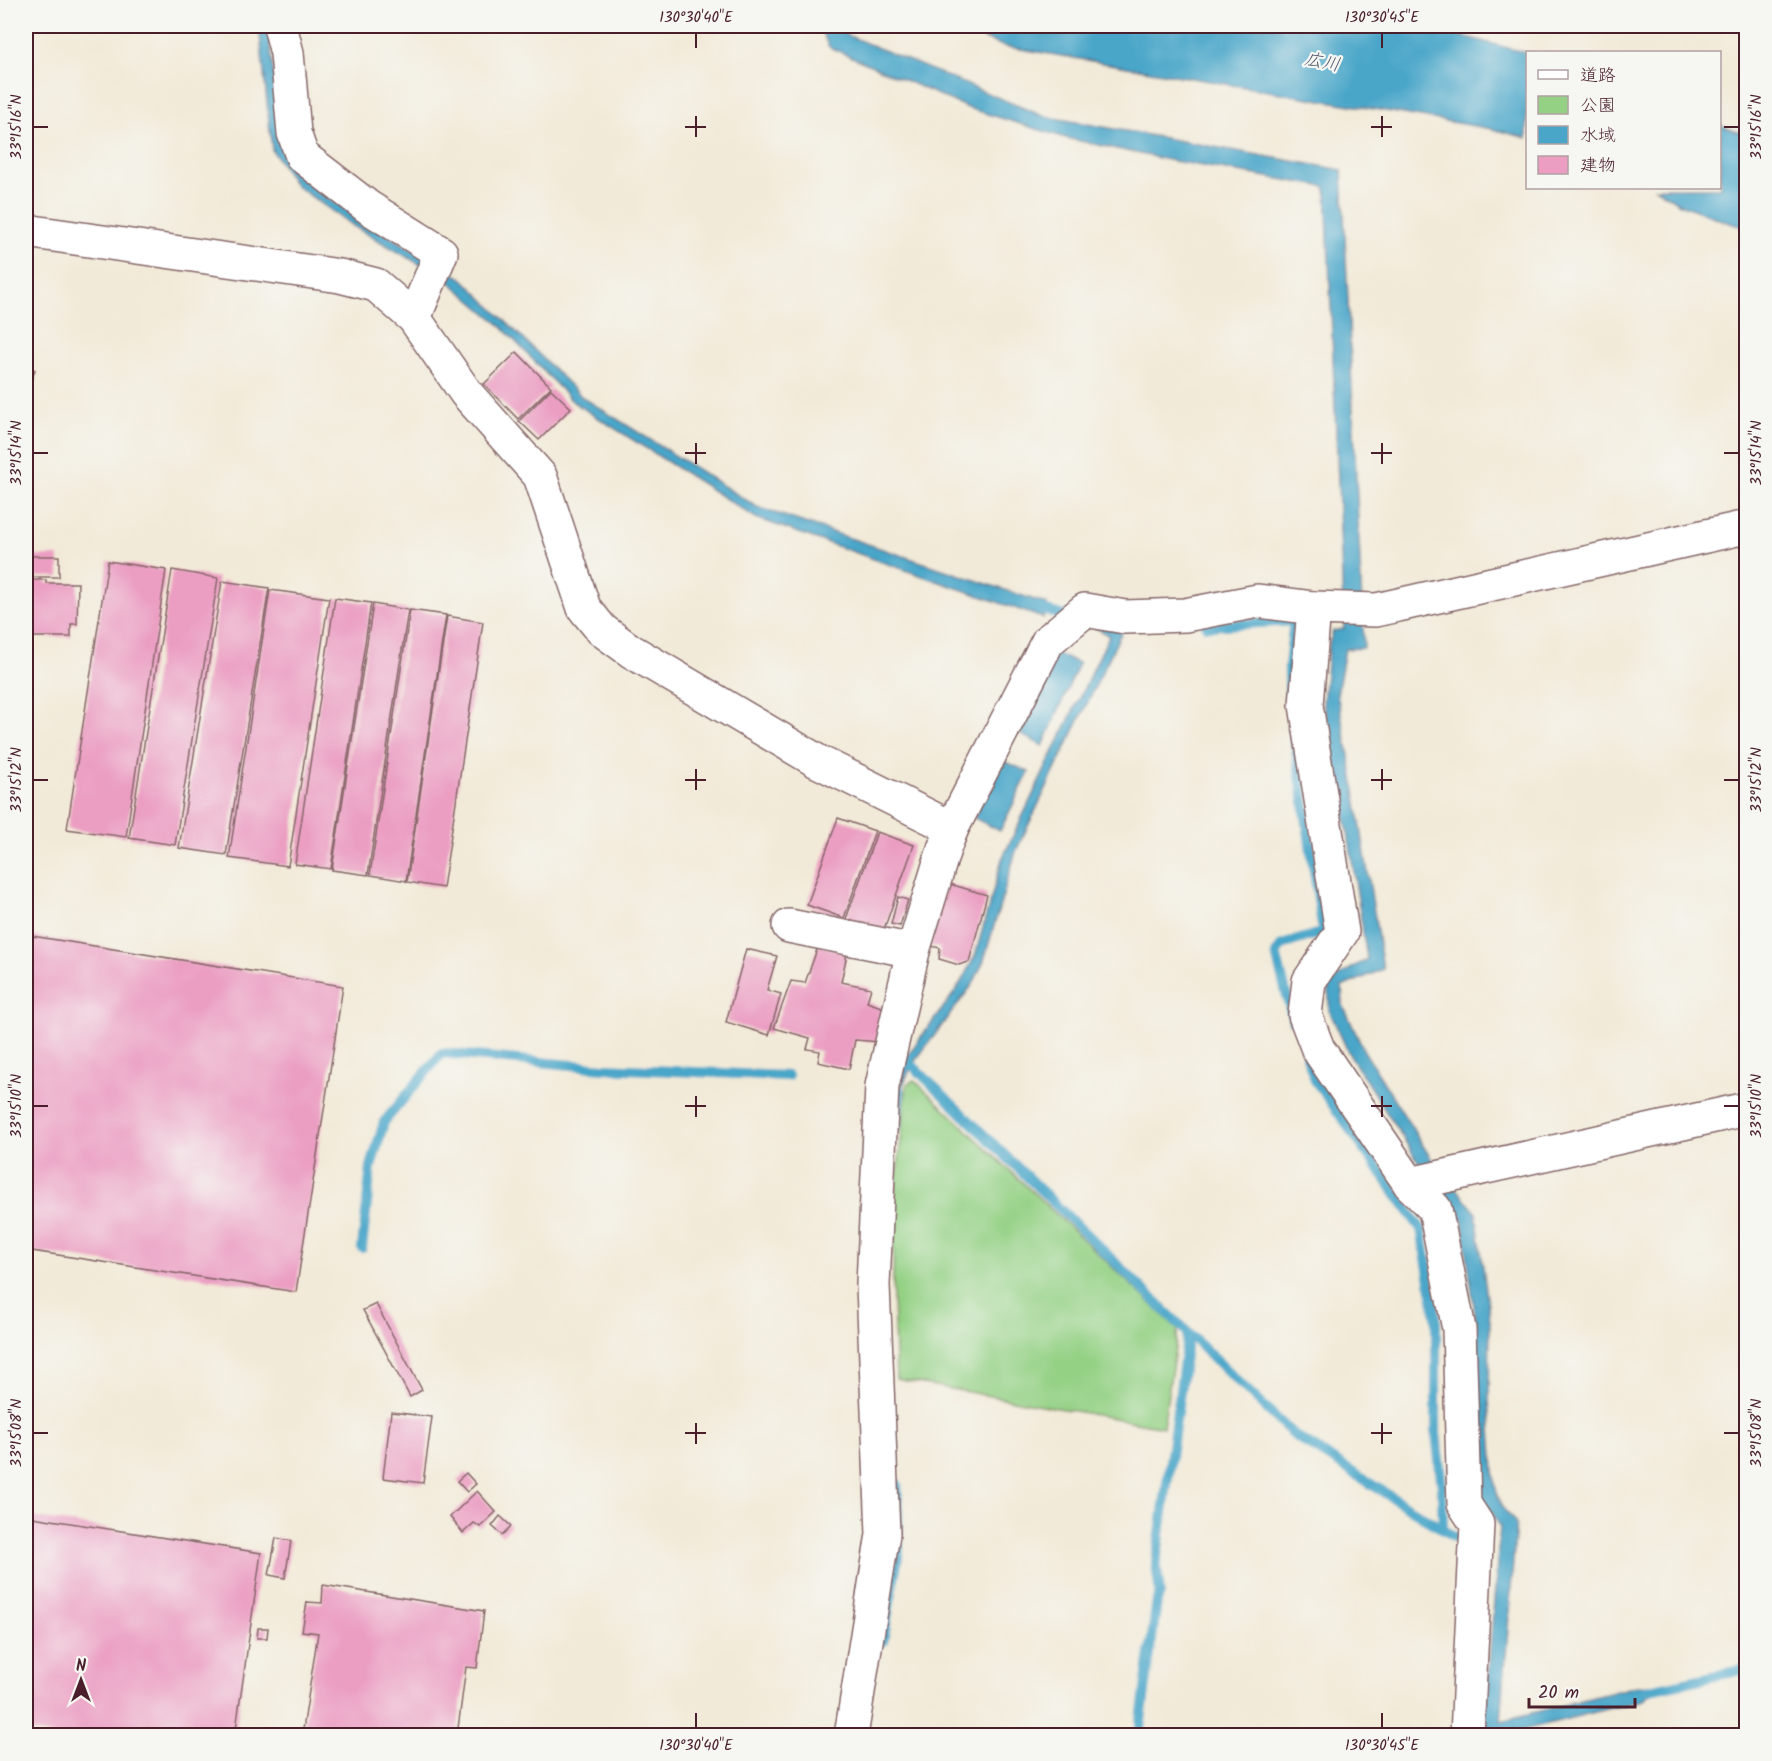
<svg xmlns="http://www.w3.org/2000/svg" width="1772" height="1761" font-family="Kalam,'Klee One',sans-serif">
  <rect width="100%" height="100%" fill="#f6f6f2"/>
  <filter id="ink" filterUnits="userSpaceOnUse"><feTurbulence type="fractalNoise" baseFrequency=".0167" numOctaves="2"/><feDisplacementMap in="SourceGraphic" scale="12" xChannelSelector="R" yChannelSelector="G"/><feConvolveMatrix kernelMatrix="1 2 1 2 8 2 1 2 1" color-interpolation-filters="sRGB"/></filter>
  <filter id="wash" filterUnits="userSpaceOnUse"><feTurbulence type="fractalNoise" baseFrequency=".008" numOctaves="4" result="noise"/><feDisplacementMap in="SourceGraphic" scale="24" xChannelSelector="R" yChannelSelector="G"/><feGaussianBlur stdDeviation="1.35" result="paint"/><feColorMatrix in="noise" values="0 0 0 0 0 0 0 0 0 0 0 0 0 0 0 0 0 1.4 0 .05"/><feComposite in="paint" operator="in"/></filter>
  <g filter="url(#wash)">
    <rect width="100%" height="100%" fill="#f2ead8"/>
    <path fill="#94d185" stroke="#6f7858" stroke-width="1.5" d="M914,1080L1178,1329L1163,1427L896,1379L893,1297L894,1203L907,1084Z"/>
    <g fill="#4aa6c9" stroke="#4a627a" stroke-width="1.5">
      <path d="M259,26H268L282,149L290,165L316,189L365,222L462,278L582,397L757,507L1047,604L1043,618L756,518L573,402L498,323L447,280L355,227L295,185L272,150Z"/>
      <path d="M819,26H838L842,33L1043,116L1342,170L1364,648L1345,649L1337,694L1352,771L1383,969L1342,987L1343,1005L1364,1051L1432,1160L1476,1212L1490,1321L1489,1400L1495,1485L1501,1506L1516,1523L1501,1721L1636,1686L1652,1687L1654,1692L1644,1700L1503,1735H1498L1484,1726L1500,1526L1478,1490L1476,1322L1462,1218L1421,1166L1350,1056L1329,1010V986L1340,975L1367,959L1348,833L1323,703L1329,644L1333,631L1344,629L1326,187L1168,160L1066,138L968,108L829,47Z"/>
      <path d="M951,26H1404L1463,36L1527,53V138L1492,129L1003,46Z"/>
      <path d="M1720,125L1746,135V228L1727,222L1678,203L1655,188H1720Z"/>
      <path d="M1092,625L1122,631L1016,851L984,960L973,984L912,1065L900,1091L904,1060L957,989L975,956L1002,859L1109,636Z"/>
      <path d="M1054,653L1079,663L1043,746L1016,732Z"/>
      <path d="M1002,760L1029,772L1000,831L974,818Z"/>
    </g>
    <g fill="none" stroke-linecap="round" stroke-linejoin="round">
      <g stroke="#4aa6c9" stroke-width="10">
        <path d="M1032,607L1069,617"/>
        <path d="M1206,626L1294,621L1289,667L1290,707L1323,932L1282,945L1276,954L1293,1020"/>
        <path d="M1307,1057L1315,1080L1421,1229L1436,1316V1433L1442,1488L1443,1530"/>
        <path d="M912,1065L1188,1333L1295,1436L1455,1537"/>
        <path d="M896,1127L900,1091"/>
        <path d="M362,1248L371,1167L384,1122L442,1053L604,1068L788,1076"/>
        <path d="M883,1641L899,1550L897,1484"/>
        <path d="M1641,1692L1746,1669"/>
        <path d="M1139,1736L1157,1600L1160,1593L1156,1563L1188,1333"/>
      </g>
    </g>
    <g id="blocks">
      <g fill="#eb9ec2">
        <path d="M517,352L551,387L518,419L484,384Z"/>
        <path d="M26,366L35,370L26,395Z"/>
        <path d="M551,389L571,408L539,440L519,421Z"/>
        <rect x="26" y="556" width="33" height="21"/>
        <path d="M108,561L166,570L126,837L67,829Z"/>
        <path d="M172,570L218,578L175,845L129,838Z"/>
        <path d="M26,580H46V583H78L77,624H71V637H26Z"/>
        <path d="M222,581L269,588L226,855L179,848Z"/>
        <path d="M270,590L329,598L288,866L229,858Z"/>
        <path d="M335,598L371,603L331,869L295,864Z"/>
        <path d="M373,604L408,610L368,875L332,870Z"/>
        <path d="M410,610L446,615L406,881L370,875Z"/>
        <path d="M447,616L483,622L443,888L407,882Z"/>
        <path d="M838,818L875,831L844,918L807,905Z"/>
        <path d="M877,832L914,845L883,932L846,919Z"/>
        <path d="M943,882L987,895L969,962L959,965L939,959L940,948L931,946Z"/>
        <path d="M898,897L908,900L900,926L891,924Z"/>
        <path d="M26,935L343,986L296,1292L26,1250Z"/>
        <path d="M819,944L847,954L841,982L871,988L867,1002L887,1009L880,1042L855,1040L849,1069L818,1062L820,1051L807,1049L810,1038L774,1028L791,981L805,983Z"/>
        <path d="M746,949L777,956L767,990L781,994L769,1035L726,1022Z"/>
        <path d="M376,1304L422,1390L410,1397L363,1310Z"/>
        <path d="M391,1412L432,1417L423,1483L383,1478Z"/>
        <path d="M466,1473L476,1484L467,1492L457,1481Z"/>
        <path d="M477,1491L496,1512L480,1527L474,1523L463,1533L450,1517Z"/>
        <path d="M26,1516L261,1553L235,1736H55L26,1731Z"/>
        <path d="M500,1516L511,1526L502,1535L492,1526Z"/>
        <path d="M276,1538L291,1541L285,1578L269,1575Z"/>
        <path d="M323,1585L484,1611L477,1668L466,1667L457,1736H302L318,1633L302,1631L307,1602L322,1603Z"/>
        <path d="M258,1628H268L267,1638H257Z"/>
      </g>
    </g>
  </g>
  <g filter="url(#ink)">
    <use href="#blocks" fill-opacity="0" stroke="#856668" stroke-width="1.5"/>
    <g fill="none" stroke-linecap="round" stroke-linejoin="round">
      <defs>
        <g id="minor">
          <path d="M280,26L287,53L294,133L302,156L368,207L441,253L414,318"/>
          <path d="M26,231L340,276L376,285L414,318L466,393L540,476L584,608L602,630L631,651L817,761L952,828"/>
          <path d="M1314,608L1306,705L1342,932L1309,981L1305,1015L1318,1049L1410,1184L1435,1209L1459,1329L1464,1504L1477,1524L1467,1736"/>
          <path d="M789,926L913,951"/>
          <path d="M1410,1184L1746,1109"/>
          <path d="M851,1736L883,1534L873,1285L882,1086L913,951L944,849L952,828L1048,641L1085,610L1125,617L1185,615L1258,601L1314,608L1376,610L1746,527"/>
        </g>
      </defs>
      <use href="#minor" stroke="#856668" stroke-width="36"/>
      <use href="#minor" stroke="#fff" stroke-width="33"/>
    </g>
  </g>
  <path fill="none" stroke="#4a1f2b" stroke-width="2" d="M696,33V48M1382,33V48M696,116V137M1382,116V137M33,127H48M685,127H706M1371,127H1392M1724,127H1739M696,443V464M1382,443V464M33,453H48M685,453H706M1371,453H1392M1724,453H1739M696,769V790M1382,769V790M33,780H48M685,780H706M1371,780H1392M1724,780H1739M696,1096V1117M1382,1096V1117M33,1106H48M685,1106H706M1371,1106H1392M1724,1106H1739M696,1423V1444M1382,1423V1444M33,1433H48M685,1433H706M1371,1433H1392M1724,1433H1739M696,1713V1728M1382,1713V1728"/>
  <g text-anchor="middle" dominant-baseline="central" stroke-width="4.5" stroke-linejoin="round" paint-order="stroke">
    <g font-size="18" font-style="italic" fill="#4a556a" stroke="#f6f6f2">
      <text transform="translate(1322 63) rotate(11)">広川</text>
    </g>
  </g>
  <rect width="1772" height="1761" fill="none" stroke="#f6f6f2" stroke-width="66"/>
  <rect x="1526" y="51" width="195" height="138" fill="#f6f6f2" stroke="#b1a0a2" stroke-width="1.5"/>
  <rect x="1538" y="70" width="30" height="9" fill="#ffffff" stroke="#b1a0a2" stroke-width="1.5"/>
  <text x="1580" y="81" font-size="18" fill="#4a1f2b">道路</text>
  <rect x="1538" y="96" width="30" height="18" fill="#94d185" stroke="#b1a0a2" stroke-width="1.5"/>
  <text x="1580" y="111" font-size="18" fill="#4a1f2b">公園</text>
  <rect x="1538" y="126" width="30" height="18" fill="#4aa6c9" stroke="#b1a0a2" stroke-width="1.5"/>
  <text x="1580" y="141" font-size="18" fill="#4a1f2b">水域</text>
  <rect x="1538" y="156" width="30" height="18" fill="#eb9ec2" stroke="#b1a0a2" stroke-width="1.5"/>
  <text x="1580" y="171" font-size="18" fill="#4a1f2b">建物</text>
  <g transform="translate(81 1680)" stroke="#f6f6f2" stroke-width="4.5" paint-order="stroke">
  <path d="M0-4.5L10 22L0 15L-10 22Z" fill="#4a1f2b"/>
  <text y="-9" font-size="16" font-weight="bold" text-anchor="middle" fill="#4a1f2b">N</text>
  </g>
  <path d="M1529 1698v9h106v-9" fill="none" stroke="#4a1f2b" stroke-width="3"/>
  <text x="1538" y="1698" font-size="18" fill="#4a1f2b" stroke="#f6f6f2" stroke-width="4.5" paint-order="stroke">20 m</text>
  <rect x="33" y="33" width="1706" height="1695" fill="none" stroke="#4a1f2b" stroke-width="2"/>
  <g font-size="15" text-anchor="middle" fill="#4a1f2b">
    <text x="696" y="22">130°30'40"E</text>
    <text x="1382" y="22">130°30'45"E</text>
    <text transform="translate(16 127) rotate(-90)" y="5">33°15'16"N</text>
    <text transform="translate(1756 127) rotate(-90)" y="5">33°15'16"N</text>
    <text transform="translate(16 453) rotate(-90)" y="5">33°15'14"N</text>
    <text transform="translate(1756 453) rotate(-90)" y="5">33°15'14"N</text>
    <text transform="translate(16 780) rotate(-90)" y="5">33°15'12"N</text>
    <text transform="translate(1756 780) rotate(-90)" y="5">33°15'12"N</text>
    <text transform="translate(16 1106) rotate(-90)" y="5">33°15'10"N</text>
    <text transform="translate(1756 1106) rotate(-90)" y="5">33°15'10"N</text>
    <text transform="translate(16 1433) rotate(-90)" y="5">33°15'08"N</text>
    <text transform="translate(1756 1433) rotate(-90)" y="5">33°15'08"N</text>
    <text x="696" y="1750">130°30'40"E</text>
    <text x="1382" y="1750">130°30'45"E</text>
  </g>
</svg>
